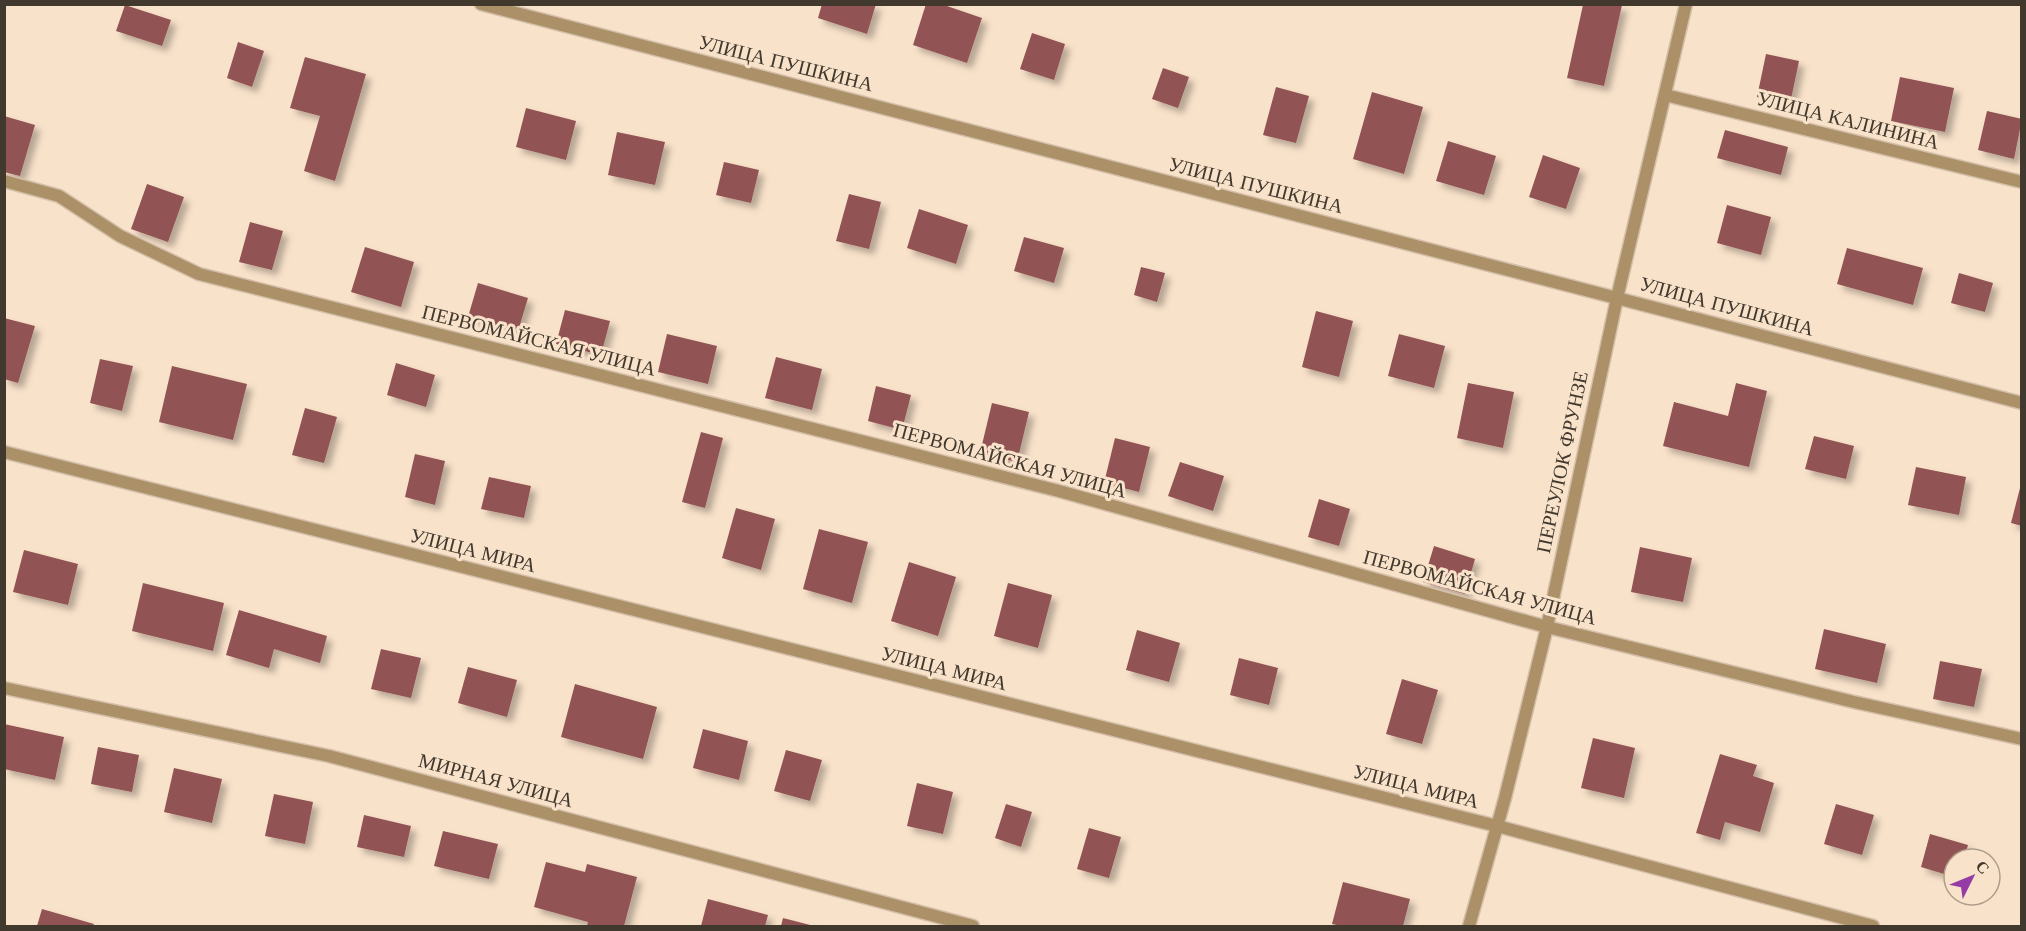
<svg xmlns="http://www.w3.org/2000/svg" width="2026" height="931" font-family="Georgia,serif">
  <defs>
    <filter id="shadow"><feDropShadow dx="5.5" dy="5.5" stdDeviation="3" flood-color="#0004"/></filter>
  </defs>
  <rect width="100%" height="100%" fill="#f9e2ca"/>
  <g fill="#915352" filter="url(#shadow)">
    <path d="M822,4H876L867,34L818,18Z"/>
    <path d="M926,4H941L982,18L967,63L913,45Z"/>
    <path d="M125,5L171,20L162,46L116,31Z"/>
    <path d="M1583,5H1622L1604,86L1567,78Z"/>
    <path d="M1032,33L1065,44L1054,80L1020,69Z"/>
    <path d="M238,42L264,51L252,87L227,78Z"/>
    <path d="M1766,54L1799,61L1790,104L1757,97Z"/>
    <path d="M305,57L366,74L335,181L304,171L320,116L290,108Z"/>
    <path d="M1163,68L1189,77L1178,108L1152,99Z"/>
    <path d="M1900,77L1954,88L1945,132L1891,121Z"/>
    <path d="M1276,87L1309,96L1296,143L1263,135Z"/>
    <path d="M1372,92L1423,107L1404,174L1353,159Z"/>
    <path d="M526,108L576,121L566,160L516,147Z"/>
    <path d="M1987,111L2022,119L2014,159L1978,150Z"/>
    <path d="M4,116L35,125L20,176L4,172Z"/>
    <path d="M1725,130L1788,147L1781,175L1717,158Z"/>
    <path d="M617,132L665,142L655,185L608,175Z"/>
    <path d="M1448,141L1496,156L1484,195L1436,181Z"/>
    <path d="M1543,155L1580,168L1566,209L1529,197Z"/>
    <path d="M724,162L759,170L751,203L716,195Z"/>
    <path d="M147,184L184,197L168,242L131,229Z"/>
    <path d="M849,194L881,202L869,249L836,241Z"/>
    <path d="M1727,205L1771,217L1761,255L1717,243Z"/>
    <path d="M919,209L968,225L956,264L907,248Z"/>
    <path d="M250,222L283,231L272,270L239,262Z"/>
    <path d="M1024,237L1064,248L1054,283L1014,271Z"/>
    <path d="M365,247L414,262L401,307L351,292Z"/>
    <path d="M1847,248L1923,268L1913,305L1837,284Z"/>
    <path d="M1141,267L1165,273L1157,302L1134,295Z"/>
    <path d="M1959,273L1993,283L1985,312L1951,303Z"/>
    <path d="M478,283L528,298L518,331L468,317Z"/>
    <path d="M565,310L610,321L601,355L556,344Z"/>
    <path d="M1316,311L1353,321L1339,377L1302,367Z"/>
    <path d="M4,318L35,326L18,383L4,379Z"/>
    <path d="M667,334L717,346L708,384L658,372Z"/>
    <path d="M1399,334L1445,346L1434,388L1388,376Z"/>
    <path d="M776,357L822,369L812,410L765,398Z"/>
    <path d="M100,359L133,366L122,411L90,403Z"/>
    <path d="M396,363L435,375L426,407L387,395Z"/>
    <path d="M172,366L247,384L233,440L159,422Z"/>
    <path d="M1468,383L1514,392L1503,448L1457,438Z"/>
    <path d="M1736,383L1767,391L1749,467L1663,446L1674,402L1728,416Z"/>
    <path d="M876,386L911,395L902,430L868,421Z"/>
    <path d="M992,403L1029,412L1017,462L980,453Z"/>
    <path d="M305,408L337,417L324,463L292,455Z"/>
    <path d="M701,432L723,438L705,508L682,502Z"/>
    <path d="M1814,436L1854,446L1846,479L1805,469Z"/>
    <path d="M1115,438L1150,447L1139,492L1104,483Z"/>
    <path d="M415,454L445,461L435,505L405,497Z"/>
    <path d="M1180,462L1224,476L1213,511L1168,496Z"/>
    <path d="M1916,467L1966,477L1959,515L1908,505Z"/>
    <path d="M489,477L531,486L524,518L481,509Z"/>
    <path d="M2020,488L2022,489V526L2011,523Z"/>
    <path d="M1319,499L1350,509L1339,546L1308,537Z"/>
    <path d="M736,508L775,519L761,570L722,558Z"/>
    <path d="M819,529L868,542L852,603L803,589Z"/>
    <path d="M1434,546L1475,559L1465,594L1423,582Z"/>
    <path d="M1640,547L1692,558L1683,602L1631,592Z"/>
    <path d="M24,550L78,564L68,605L13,592Z"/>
    <path d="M909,562L956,577L938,636L891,621Z"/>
    <path d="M143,583L224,603L213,651L132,631Z"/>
    <path d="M1008,583L1052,595L1038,648L994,636Z"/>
    <path d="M239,610L327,636L320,663L274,649L269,668L226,655Z"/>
    <path d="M1824,629L1886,644L1877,683L1815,669Z"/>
    <path d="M1137,630L1180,643L1169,682L1126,670Z"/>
    <path d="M381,649L421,658L411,698L371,689Z"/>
    <path d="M1239,658L1278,668L1269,705L1230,695Z"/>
    <path d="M1940,661L1982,669L1974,707L1933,699Z"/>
    <path d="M468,667L517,680L507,717L458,703Z"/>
    <path d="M1402,679L1438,690L1422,744L1386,734Z"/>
    <path d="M575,684L657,707L643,759L561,737Z"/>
    <path d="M4,724L64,737L55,780L4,769Z"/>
    <path d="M703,729L748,741L739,780L693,768Z"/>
    <path d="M1593,738L1635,748L1624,798L1581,788Z"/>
    <path d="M98,747L139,755L132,792L91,784Z"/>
    <path d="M786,750L822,760L810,801L774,791Z"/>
    <path d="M1720,754L1757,765L1753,776L1774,783L1760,832L1725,822L1720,840L1696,833Z"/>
    <path d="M174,768L222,779L212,823L164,812Z"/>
    <path d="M917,783L953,792L943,834L907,826Z"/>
    <path d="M274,794L313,802L305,844L265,836Z"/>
    <path d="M1006,804L1032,812L1021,847L995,838Z"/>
    <path d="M1836,804L1874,815L1862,855L1824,844Z"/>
    <path d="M364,815L411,826L404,857L357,847Z"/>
    <path d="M1089,828L1121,837L1109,878L1077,869Z"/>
    <path d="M443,831L498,844L489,879L434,866Z"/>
    <path d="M1930,834L1968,845L1964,859H1954V877L1921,867Z"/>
    <path d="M546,862L585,872L587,864L637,877L624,926H587L588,922L534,907Z"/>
    <path d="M1343,882L1410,899L1403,926H1341L1332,924Z"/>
    <path d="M708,899L768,915L765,926H701Z"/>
    <path d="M42,909L94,924L93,926H37Z"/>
    <path d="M783,918L814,926H781Z"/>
  </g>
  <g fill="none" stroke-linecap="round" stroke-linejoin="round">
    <defs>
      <g id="minor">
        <path d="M1665,95L2022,182"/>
        <path d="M4,181L59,196L120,236L199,274L1059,491L1547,627L1854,702L2022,739"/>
        <path d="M4,688L329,756L973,926"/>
        <path d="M1469,926L1505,798L1547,627L1617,298L1686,4"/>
      </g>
      <g id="tertiary">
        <path d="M481,4L2022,403"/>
        <path d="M4,452L1497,826L1873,926"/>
      </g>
    </defs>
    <use href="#minor" stroke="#d4c0ab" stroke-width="15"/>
    <use href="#tertiary" stroke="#d4c0ab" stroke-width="15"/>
    <use href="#minor" stroke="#ac9168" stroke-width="12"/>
    <use href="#tertiary" stroke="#ac9168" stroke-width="12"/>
  </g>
  <g text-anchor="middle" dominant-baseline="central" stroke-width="6" stroke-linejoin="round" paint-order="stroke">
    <g font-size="20" fill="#41382e" stroke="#f9e2ca">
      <text transform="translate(786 63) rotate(14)">УЛИЦА ПУШКИНА</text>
      <text transform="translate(1848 120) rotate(14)">УЛИЦА КАЛИНИНА</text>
      <text transform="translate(1256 185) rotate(14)">УЛИЦА ПУШКИНА</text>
      <text transform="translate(1727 306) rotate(15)">УЛИЦА ПУШКИНА</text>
      <text transform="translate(539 340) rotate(14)">ПЕРВОМАЙСКАЯ УЛИЦА</text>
      <text transform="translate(1010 460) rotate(15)">ПЕРВОМАЙСКАЯ УЛИЦА</text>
      <text transform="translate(1562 462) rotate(-78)">ПЕРЕУЛОК ФРУНЗЕ</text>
      <text transform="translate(473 550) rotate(14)">УЛИЦА МИРА</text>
      <text transform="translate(1480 587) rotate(15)">ПЕРВОМАЙСКАЯ УЛИЦА</text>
      <text transform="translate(944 668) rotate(14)">УЛИЦА МИРА</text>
      <text transform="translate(496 780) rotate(15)">МИРНАЯ УЛИЦА</text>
      <text transform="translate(1416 786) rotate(14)">УЛИЦА МИРА</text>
    </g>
  </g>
  <rect width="2026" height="931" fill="none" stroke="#41382e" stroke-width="12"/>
  <g transform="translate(1972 877) rotate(47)"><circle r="28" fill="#f9e2ca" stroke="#af9e8c" stroke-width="1.5"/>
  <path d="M0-4.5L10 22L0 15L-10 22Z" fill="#953ba5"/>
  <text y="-9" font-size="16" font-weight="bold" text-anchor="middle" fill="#41382e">С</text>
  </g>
</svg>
